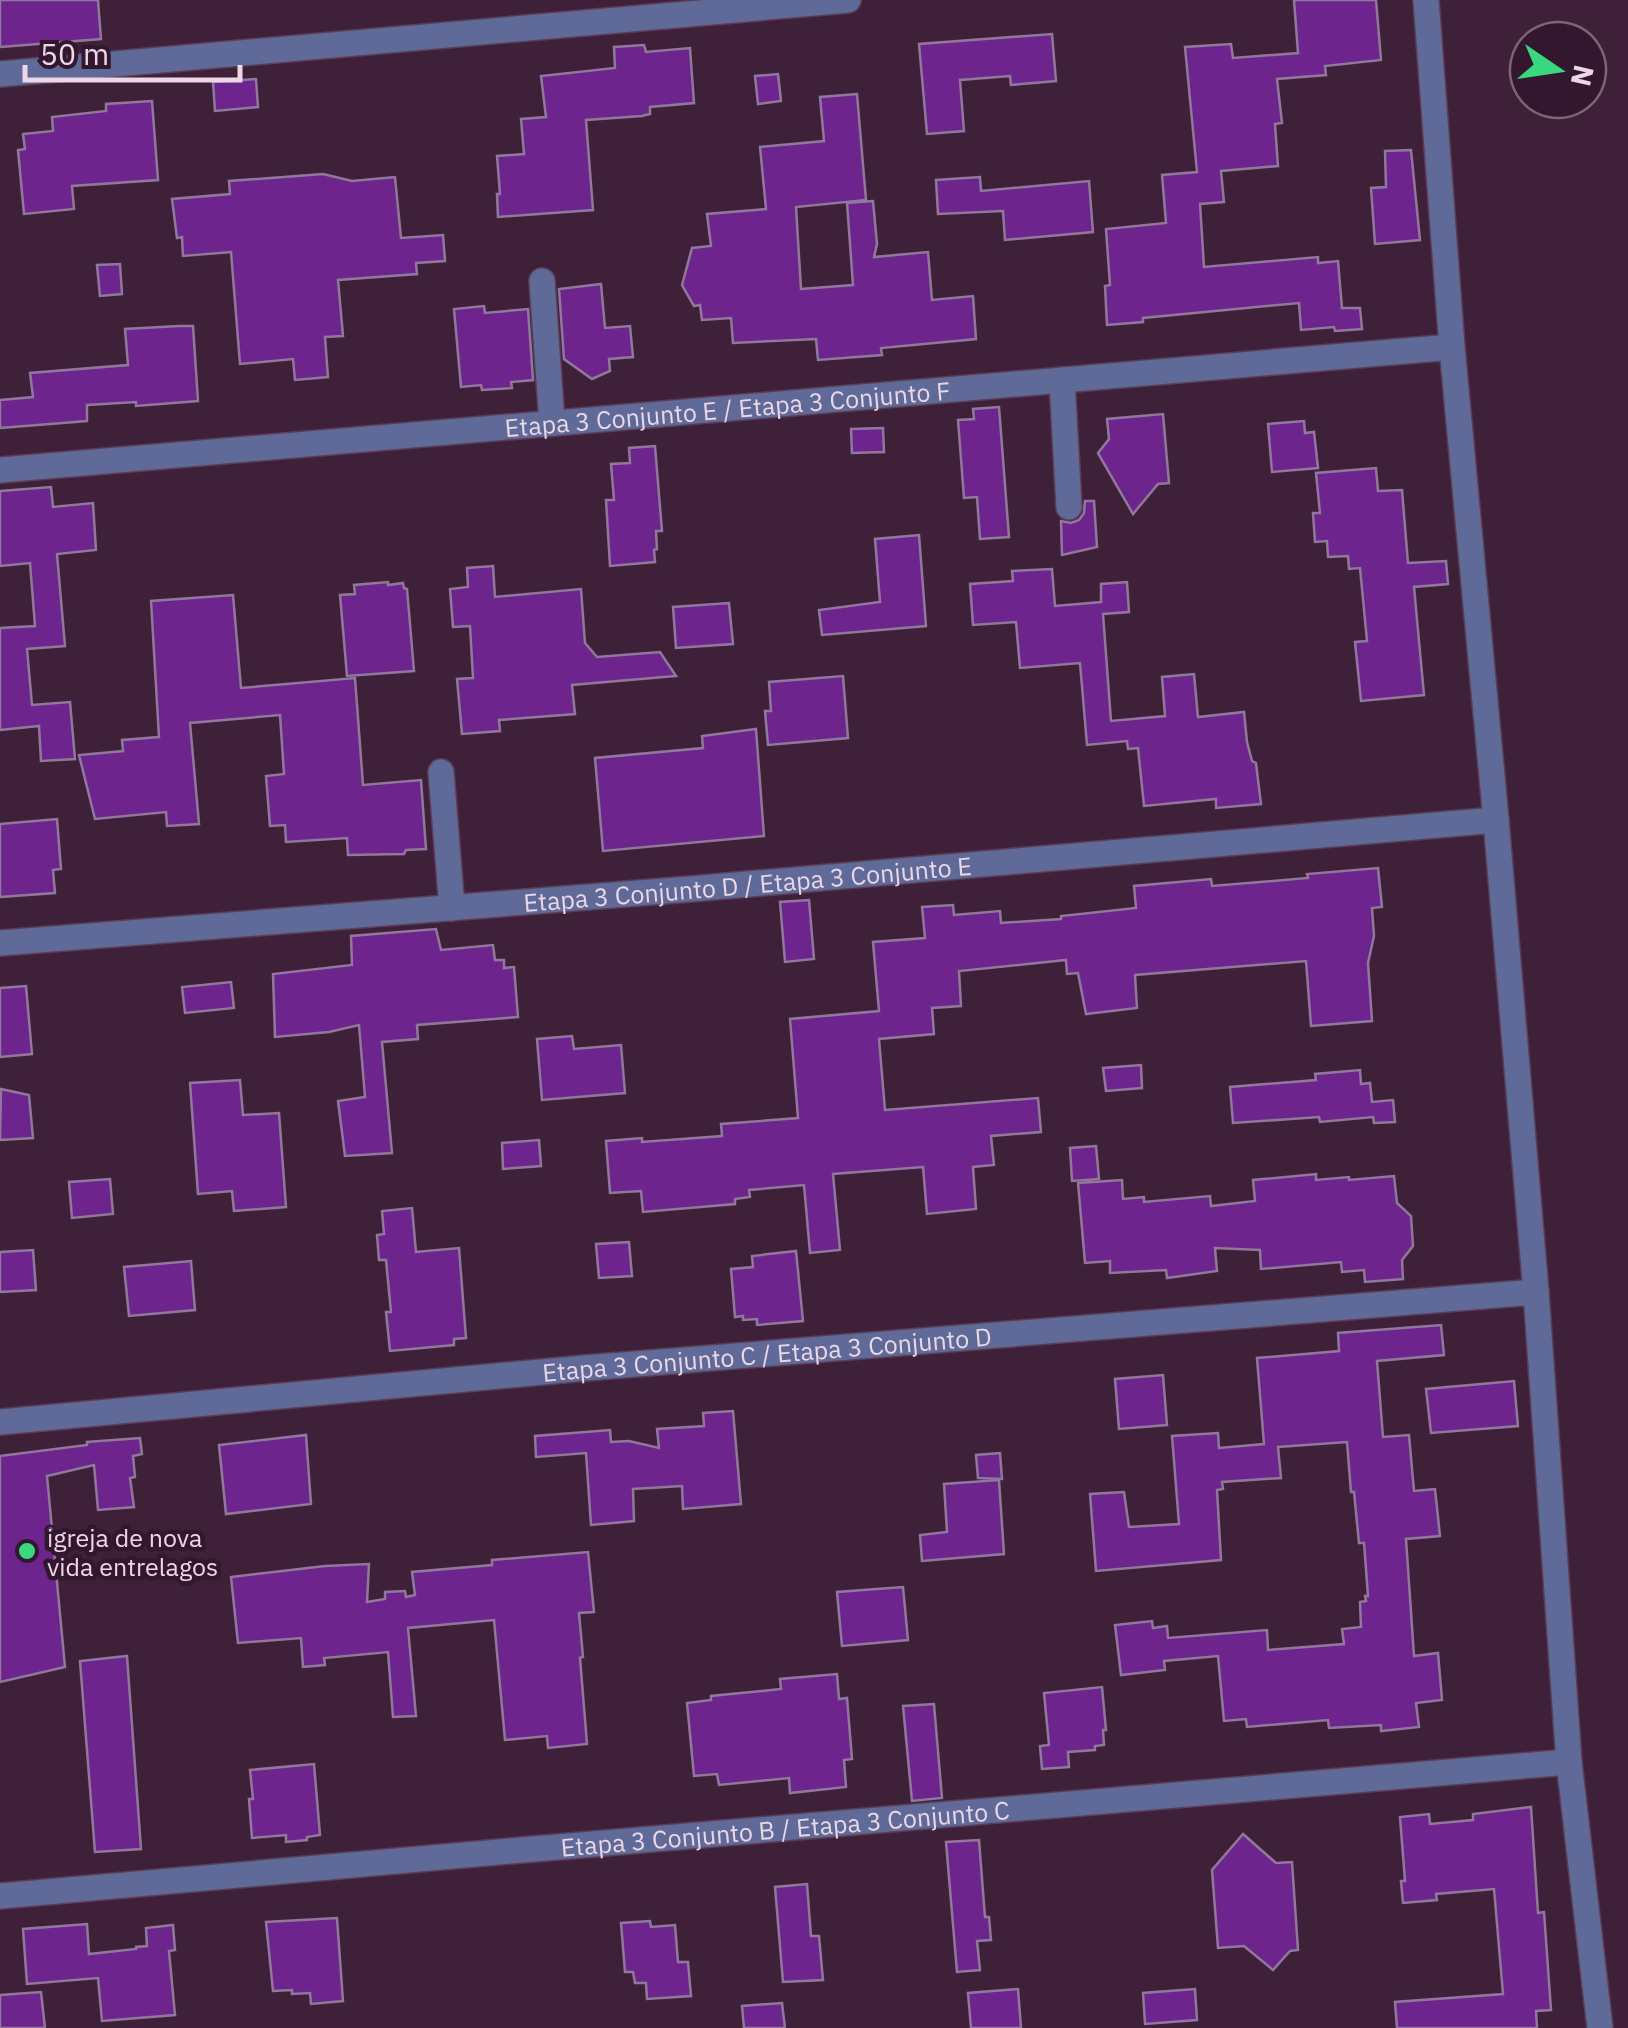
<svg xmlns="http://www.w3.org/2000/svg" width="1628" height="2028" font-family="'IBM Plex Sans',sans-serif">
  <rect width="100%" height="100%" fill="#3e2139"/>
  <g fill="#6d248c" stroke="#8f789c" stroke-width="2.5">
    <path d="M0,0H98L101,39L0,47Z"/>
    <path d="M1294,0H1376L1381,60L1325,66L1326,75L1277,79L1282,123L1275,124L1278,166L1221,171L1224,202L1200,204L1204,267L1318,257V263L1338,261L1342,308H1360L1362,329L1335,331L1334,327L1301,330L1299,303L1143,318V322L1107,325L1105,286L1110,285L1106,229L1166,223L1162,175L1197,172L1185,47L1231,44L1233,58L1298,53Z"/>
    <path d="M1052,34L1056,81L1011,85L1010,76L960,80L964,131L927,134L919,44Z"/>
    <path d="M644,45L646,52L690,48L694,103L650,107V114L642,116L586,120L593,210L498,217L497,194H500L497,156L524,154L521,119L546,117L541,76L615,68L614,47Z"/>
    <path d="M778,74L781,101L758,104L755,76Z"/>
    <path d="M256,79L258,107L215,111L213,82Z"/>
    <path d="M857,94L866,200L796,207L801,289L853,285L847,203L873,201L877,244L874,257L928,252L932,300L973,296L976,339L881,348L882,355L818,360L816,339L733,343L731,318L702,320L700,305L694,306L682,285L692,248L711,246L707,214L766,209L760,147L824,141L820,97Z"/>
    <path d="M152,101L158,180L72,186L74,209L24,214L18,150L25,149L23,134L53,131L52,117L106,111V104Z"/>
    <path d="M1411,150L1420,240L1375,244L1371,188L1386,187L1385,151Z"/>
    <path d="M323,174L352,181L395,177L401,238L443,235L445,261L416,263L417,274L338,280L343,336L325,337L328,377L295,380L293,359L240,364L231,252L183,256L182,237L177,238L172,199L230,194L229,181Z"/>
    <path d="M980,177L981,191L1089,181L1093,232L1005,240L1003,211L938,214L936,180Z"/>
    <path d="M120,264L122,294L100,296L97,265Z"/>
    <path d="M601,284L605,328L630,326L633,357L609,359L610,371L592,379L564,359L559,289Z"/>
    <path d="M484,306L485,313L528,309L533,380L511,382L512,388L482,390L481,385L461,387L454,309Z"/>
    <path d="M179,326H193L198,401L136,406V402L87,405V421L0,428V400L33,397L30,373L128,365L125,329Z"/>
    <path d="M999,407L1009,537L980,539L977,497L964,498L958,420L974,419L973,409Z"/>
    <path d="M1163,414L1169,483L1158,484L1133,514L1098,453L1109,439L1107,419Z"/>
    <path d="M1304,421L1305,433L1314,432L1318,468L1272,472L1268,424Z"/>
    <path d="M883,428L884,452L852,453L851,429Z"/>
    <path d="M655,446L662,531H656L657,549L654,550L655,562L610,566L606,500H614L611,464L630,463L629,448Z"/>
    <path d="M1376,468L1378,491L1402,490L1408,563L1446,561L1448,584L1414,587L1424,695L1361,701L1355,642L1367,641L1360,568L1349,569L1348,556L1328,557L1327,541L1315,542L1313,513H1320L1316,473Z"/>
    <path d="M51,487L53,507L93,503L96,550L57,554L65,646L27,649L32,705L70,702L75,759L41,761L39,726L0,730V628L35,626L30,563L0,566V491Z"/>
    <path d="M1085,501H1094L1097,547L1062,555L1061,521L1071,523L1079,520L1084,513Z"/>
    <path d="M919,535L926,626L822,635L819,610L880,602L875,539Z"/>
    <path d="M493,566L495,597L581,589L585,643L597,657L660,652L676,676L572,685L575,714L499,720L500,731L462,734L457,679L473,678L470,626L453,627L450,589L468,587L467,568Z"/>
    <path d="M1052,569L1055,606L1101,602V584L1127,582L1129,612L1103,614L1111,721L1165,716L1162,677L1194,674L1198,717L1244,712L1247,742L1252,761L1256,763L1261,804L1216,808V799L1144,806L1138,748L1128,749L1127,741L1087,745L1080,663L1020,668L1016,622L973,625L970,584L1013,581L1012,571Z"/>
    <path d="M388,582V585L403,583L404,588L407,589L414,671L347,676L340,595L355,594L354,585Z"/>
    <path d="M233,595L241,688L355,678L363,785L421,780L426,849L406,850L404,854L348,855L347,838L286,842L285,825L270,826L266,776L284,774L280,715L190,723L199,824L167,826L166,812L95,819L79,755L123,751L122,740L159,737L151,601Z"/>
    <path d="M729,603L733,644L676,648L673,607Z"/>
    <path d="M843,676L848,738L768,745L765,711H771L769,682Z"/>
    <path d="M756,729L764,836L603,851L595,758L703,748L702,736Z"/>
    <path d="M57,819L61,869L53,870L55,893L0,897V824Z"/>
    <path d="M1378,868L1382,907L1372,908L1374,936L1368,963L1372,1021L1311,1026L1306,961L1135,975L1137,1008L1086,1014L1078,973L1067,974L1066,960L959,971L961,1006L932,1008L934,1034L879,1039L885,1110L1038,1098L1041,1132L991,1136L994,1165L973,1167L976,1209L927,1214L923,1167L833,1174L840,1250L810,1253L804,1185L749,1190L750,1197L735,1199V1204L643,1212L641,1191L610,1193L606,1141L642,1138V1142L722,1136L721,1124L798,1118L790,1019L879,1011L873,942L925,938L922,907L953,905L954,915L1000,911L1001,923L1061,919V916L1136,908L1134,886L1211,879L1212,886L1308,878L1307,874Z"/>
    <path d="M809,900L814,959L785,962L780,902Z"/>
    <path d="M436,929L441,950L493,945L495,960H504V968L514,967L518,1017L417,1025L418,1039L382,1042L392,1153L345,1156L338,1101L365,1097L359,1025L329,1032L275,1037L273,974L352,965L351,936Z"/>
    <path d="M231,982L234,1008L185,1013L182,987Z"/>
    <path d="M26,986L32,1054L0,1057V988Z"/>
    <path d="M572,1036L574,1049L621,1045L625,1093L542,1100L537,1039Z"/>
    <path d="M1141,1065L1142,1088L1106,1091L1103,1068Z"/>
    <path d="M1360,1070L1361,1084L1370,1083L1372,1102L1393,1100L1395,1122L1374,1123L1373,1117L1320,1122L1319,1117L1233,1123L1230,1087L1316,1080L1315,1074Z"/>
    <path d="M240,1080L243,1115L279,1113L286,1207L234,1211L232,1191L198,1194L190,1083Z"/>
    <path d="M1,1089L29,1095L33,1138L0,1140Z"/>
    <path d="M539,1140L541,1166L503,1169L502,1143Z"/>
    <path d="M1096,1146L1099,1179L1072,1181L1070,1148Z"/>
    <path d="M1316,1174V1180L1349,1177V1180L1394,1176L1397,1203L1411,1216L1413,1246L1402,1260L1403,1279L1365,1282L1364,1270L1342,1272L1341,1262L1261,1269L1260,1250L1215,1248L1217,1271L1167,1278L1166,1270L1110,1273V1261L1085,1263L1078,1183L1122,1180L1123,1199L1144,1197V1202L1210,1196L1211,1206L1255,1201L1253,1180Z"/>
    <path d="M110,1179L113,1214L72,1218L69,1182Z"/>
    <path d="M412,1208L416,1252L459,1248L466,1338L454,1339V1345L390,1351L386,1312H391L386,1260H379L377,1235L384,1234L382,1211Z"/>
    <path d="M629,1242L632,1276L599,1278L596,1244Z"/>
    <path d="M33,1250L36,1290L0,1292V1252Z"/>
    <path d="M796,1251L803,1321L757,1325V1319L743,1320V1316L735,1317L731,1269L753,1267L752,1256Z"/>
    <path d="M191,1261L195,1310L129,1316L124,1267Z"/>
    <path d="M1441,1325L1444,1355L1377,1361L1383,1437L1409,1435L1414,1491L1435,1489L1440,1536L1406,1539L1414,1656L1438,1653L1442,1700L1416,1703L1419,1727L1381,1731V1725L1329,1728L1328,1720L1247,1727L1246,1719L1224,1721L1218,1656L1164,1661L1165,1670L1121,1675L1115,1625L1152,1621L1153,1628L1167,1626L1168,1638L1267,1630L1268,1650L1344,1644L1342,1629L1361,1627L1360,1602L1366,1601L1365,1596H1368L1364,1543H1359L1354,1492H1351L1347,1442L1278,1447L1281,1478L1222,1482L1223,1489L1217,1490L1221,1560L1096,1571L1090,1494L1124,1492L1129,1527L1179,1524L1172,1436L1218,1433L1219,1448L1264,1444L1257,1358L1339,1351L1338,1333Z"/>
    <path d="M1163,1375L1167,1425L1119,1429L1115,1379Z"/>
    <path d="M1514,1381L1518,1426L1431,1433L1426,1389Z"/>
    <path d="M733,1411L741,1504L683,1509L682,1486L633,1489L634,1521L591,1525L586,1453L536,1457L535,1436L610,1430L611,1442L629,1441L659,1448L657,1429L704,1426L703,1413Z"/>
    <path d="M306,1435L311,1504L226,1514L219,1445Z"/>
    <path d="M140,1438L142,1454L133,1456L135,1477L130,1478L134,1507L98,1510L94,1465L47,1476L65,1667L0,1682V1456L87,1445V1442Z"/>
    <path d="M1000,1453L1002,1479L978,1478L976,1455Z"/>
    <path d="M999,1480L1004,1554L922,1561L920,1535L947,1532L944,1484Z"/>
    <path d="M588,1552L594,1612L579,1613L583,1657L580,1658L587,1744L548,1748L547,1736L505,1740L494,1620L408,1628L416,1716L393,1717L388,1652L324,1658L325,1665L303,1667L301,1638L238,1643L231,1577L325,1566L369,1564L367,1602L385,1599V1592L405,1591L406,1597L415,1595L412,1572L492,1565V1560Z"/>
    <path d="M903,1587L908,1640L842,1646L837,1592Z"/>
    <path d="M127,1656L141,1849L95,1852L80,1661Z"/>
    <path d="M837,1674L839,1699L847,1698L852,1759L844,1760L846,1787L790,1793L789,1778L719,1785L717,1774L694,1776L687,1703L711,1700V1696L781,1689L780,1679Z"/>
    <path d="M1102,1687L1106,1730H1103L1104,1745L1095,1746V1750L1068,1752L1069,1767L1042,1769L1040,1746L1049,1745L1044,1693Z"/>
    <path d="M934,1704L942,1798L912,1801L903,1706Z"/>
    <path d="M314,1764L320,1835L307,1837V1840L286,1842V1835L252,1838L249,1799H253L250,1770Z"/>
    <path d="M1531,1807L1538,1913L1544,1912L1551,2010L1536,2011L1537,2028H1397L1395,2002L1503,1994L1494,1889L1436,1894L1437,1900L1403,1903L1401,1881H1405L1400,1817L1429,1814L1430,1824L1473,1820V1814Z"/>
    <path d="M1243,1834L1276,1863L1292,1862L1298,1950L1290,1951L1273,1970L1244,1946L1218,1948L1212,1870Z"/>
    <path d="M979,1840L985,1917H989L991,1940L977,1941L980,1970L957,1972L946,1842Z"/>
    <path d="M807,1884L811,1936H819L823,1980L783,1982L775,1887Z"/>
    <path d="M337,1918L343,2001L311,2004L310,1993L292,1994V1990L273,1991L266,1922Z"/>
    <path d="M650,1921L651,1927L675,1925L678,1962H688L691,1996L647,1999L646,1983H635L633,1972H625L621,1923Z"/>
    <path d="M87,1924L89,1954L136,1949V1947L147,1946L146,1928L173,1925L175,1950L169,1951L175,2015L102,2021L98,1978L27,1984L23,1929Z"/>
    <path d="M1018,1989L1021,2028H971L968,1993Z"/>
    <path d="M1195,1989L1197,2020L1145,2024L1143,1993Z"/>
    <path d="M41,1992L45,2028H0V1995Z"/>
    <path d="M782,2003L785,2028H744L742,2006Z"/>
  </g>
  <g fill="none" stroke-linecap="round" stroke-linejoin="round">
    <defs>
      <g id="minor">
        <path d="M1426,0L1452,347L1496,820L1536,1292L1569,1762L1600,2028"/>
        <path d="M0,74L848,0"/>
        <path d="M542,281L552,423"/>
        <path d="M1062,380L1069,507"/>
        <path id="s1" d="M0,470L1452,347"/>
        <path d="M441,772L452,908"/>
        <path id="s2" d="M0,943L690,889L1496,820"/>
        <path id="s3" d="M0,1422L585,1368L1536,1292"/>
        <path id="s4" d="M0,1896L522,1850L1569,1762"/>
      </g>
    </defs>
    <use href="#minor" stroke="#5a3e55" stroke-width="28"/>
    <use href="#minor" stroke="#5f6a99" stroke-width="25"/>
  </g>
  <circle fill="#39d87f" stroke="#33172f" stroke-width="4" cx="27" cy="1551" r="10"/>
  <g text-anchor="middle" dominant-baseline="central" stroke-width="9" stroke-linejoin="round" paint-order="stroke">
    <g font-size="25" fill="#ebd7e6" stroke="#33172f">
      <text stroke="none"><textPath href="#s1" startOffset="730">Etapa 3 Conjunto E / Etapa 3 Conjunto F</textPath></text>
      <text stroke="none"><textPath href="#s2" startOffset="750">Etapa 3 Conjunto D / Etapa 3 Conjunto E</textPath></text>
      <text stroke="none"><textPath href="#s3" startOffset="770">Etapa 3 Conjunto C / Etapa 3 Conjunto D</textPath></text>
      <text stroke="none"><textPath href="#s4" startOffset="788">Etapa 3 Conjunto B / Etapa 3 Conjunto C</textPath></text>
    </g>
    <g font-size="25" fill="#ebd7e6" stroke="#33172f" text-anchor="start">
      <text x="47" y="1537">igreja de nova<tspan x="47" dy="29">vida entrelagos</tspan></text>
    </g>
  </g>
  <g transform="translate(1558 70) rotate(103)"><circle r="48" fill="#33172f" stroke="#7d6478" stroke-width="2.5"/>
  <path d="M0-8L18 38L0 25L-18 38Z" fill="#39d87f"/>
  <text y="-15" font-size="28" font-weight="bold" text-anchor="middle" fill="#ebd7e6">N</text>
  </g>
  <path d="M25 65v15h215v-15" fill="none" stroke="#ebd7e6" stroke-width="5"/>
  <text x="40" y="65" font-size="30" fill="#ebd7e6" stroke="#33172f" stroke-width="8" paint-order="stroke">50 m</text>
</svg>
